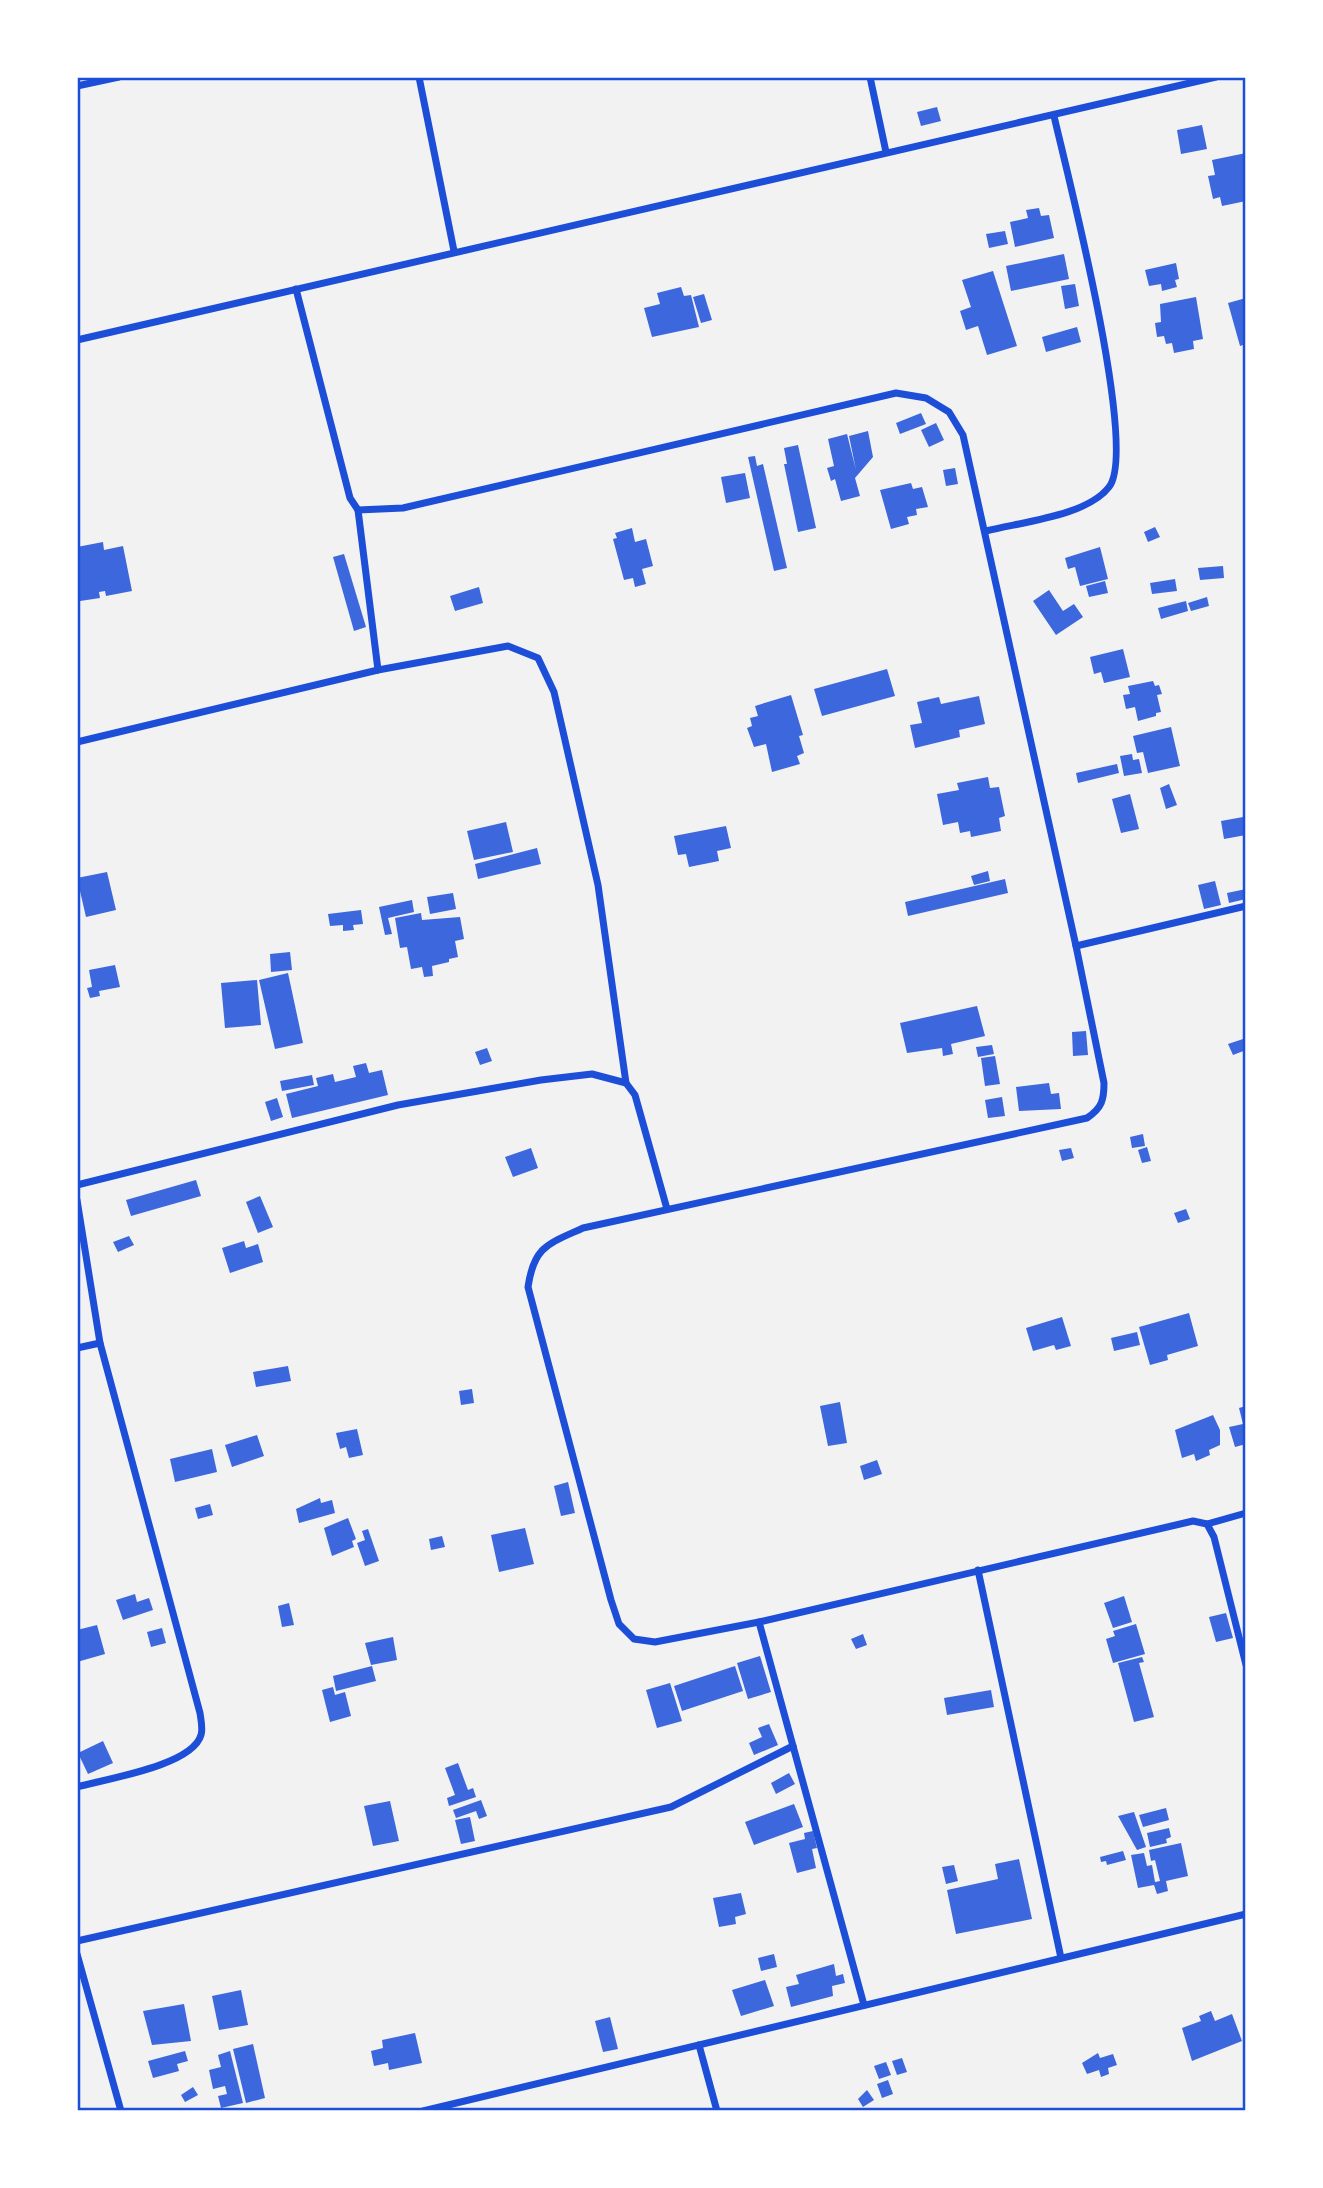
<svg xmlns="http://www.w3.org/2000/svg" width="1323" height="2188" font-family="Inter,sans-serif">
  <rect width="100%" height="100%" fill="#f2f2f2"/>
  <g fill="#3d67dc">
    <path d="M937,107L941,121L921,126L917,112Z"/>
    <path d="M1202,125L1207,149L1181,154L1177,130Z"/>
    <path d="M1246,153V201L1222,206L1220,197L1213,199L1208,176L1215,175L1212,160Z"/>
    <path d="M1039,208L1041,216L1049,215L1054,238L1015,247L1010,222L1028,218L1026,210Z"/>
    <path d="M1005,231L1008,244L989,248L986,234Z"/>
    <path d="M1064,254L1069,279L1011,291L1006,266Z"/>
    <path d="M1176,263L1179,279L1175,280L1177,287L1162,291L1161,284L1149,286L1145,270Z"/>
    <path d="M993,271L1017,346L987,355L978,326L966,330L960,311L971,307L962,280Z"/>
    <path d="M1075,284L1079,306L1065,309L1061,286Z"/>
    <path d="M681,287L684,296L691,295L699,327L652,337L644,308L660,304L657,293Z"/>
    <path d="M704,294L712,320L701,323L693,297Z"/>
    <path d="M1196,297L1203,339L1193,341L1194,349L1174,353L1172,343L1166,344L1164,336L1157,337L1155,323L1161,322L1160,304Z"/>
    <path d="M1246,298V344L1240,346L1228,303Z"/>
    <path d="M1077,327L1081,342L1046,352L1042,337Z"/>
    <path d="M921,413L926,424L900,434L896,423Z"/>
    <path d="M936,423L944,440L929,447L921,430Z"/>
    <path d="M868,431L873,457L855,478L860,496L841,501L835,479L831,481L827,468L834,466L828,439L847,434L856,470L849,436Z"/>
    <path d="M798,445L816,528L798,532L784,464H787L784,448Z"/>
    <path d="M755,456L757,466L763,464L787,568L774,571L748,457Z"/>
    <path d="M955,468L958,484L946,486L943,470Z"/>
    <path d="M745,473L750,498L726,503L721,477Z"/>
    <path d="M911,483L913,489L922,487L928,507L916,509L917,515L907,517L909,524L891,529L880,490Z"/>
    <path d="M1155,527L1160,537L1148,542L1144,532Z"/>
    <path d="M632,528L635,542L646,539L653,566L642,569L646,584L635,587L633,578L624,580L613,539L617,538L615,533Z"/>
    <path d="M103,542L104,550L123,546L132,591L106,596L105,591L99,592L100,598L80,601L77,547Z"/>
    <path d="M1100,547L1108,579L1080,586L1075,567L1068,569L1065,558Z"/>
    <path d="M344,554L366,627L354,631L333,557Z"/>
    <path d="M1223,566L1224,578L1200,580L1198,568Z"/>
    <path d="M1175,579L1177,591L1152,594L1150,583Z"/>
    <path d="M1105,581L1108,593L1089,597L1086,586Z"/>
    <path d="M479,587L483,603L455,611L450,596Z"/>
    <path d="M1049,590L1063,611L1074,604L1083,617L1056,635L1033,601Z"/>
    <path d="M1207,597L1209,606L1191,611L1188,603Z"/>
    <path d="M1186,601L1188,611L1161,619L1158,608Z"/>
    <path d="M1123,649L1130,677L1104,683L1101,672L1094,674L1090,657Z"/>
    <path d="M887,669L895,696L822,716L814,689Z"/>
    <path d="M1153,681L1155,686L1159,685L1162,694L1157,695L1161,712L1156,713V716L1138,721L1135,707L1126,709L1123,695L1130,694L1128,686Z"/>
    <path d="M791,695L803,735L799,736L804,753L797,756L800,764L772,772L766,744L754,747L747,728L752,726L750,718L758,716L755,706Z"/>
    <path d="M979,696L985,724L959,730L960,737L915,748L910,725L922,723L917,702L939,697L941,704Z"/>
    <path d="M1171,727L1180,766L1148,773L1143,752L1137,753L1133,736Z"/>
    <path d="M1132,754L1133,760L1139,759L1142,773L1124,776L1120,756Z"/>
    <path d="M1117,764L1119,773L1078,783L1076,773Z"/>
    <path d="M988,777L990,788L999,787L1005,816L999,818L1001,831L971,837L970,831L960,833L958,822L943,825L937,794L959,790L957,783Z"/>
    <path d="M1169,784L1177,805L1166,809L1160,788Z"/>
    <path d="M1130,794L1139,829L1121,833L1112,799Z"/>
    <path d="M1243,817L1246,835L1224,839L1221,821Z"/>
    <path d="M506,822L513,852L474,860L467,831Z"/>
    <path d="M726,826L731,848L717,851L719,861L689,867L686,854L678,855L674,836Z"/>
    <path d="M537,848L541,864L478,879L475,864Z"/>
    <path d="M988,871L990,881L974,885L971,876Z"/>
    <path d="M107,872L116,910L86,917L77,878Z"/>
    <path d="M1005,879L1008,893L908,916L905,902Z"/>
    <path d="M1215,881L1221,905L1204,909L1198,885Z"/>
    <path d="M1246,889V899L1229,903L1227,893Z"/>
    <path d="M453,893L456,909L430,914L427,897Z"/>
    <path d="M412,900L414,912L388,918L392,934L385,935L379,907Z"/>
    <path d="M361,910L363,924L353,925L354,930L343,931V925L330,926L328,914Z"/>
    <path d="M421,913L422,920L460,917L464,939L455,941L458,957L449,959V962L432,966L433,976L424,977L422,967L411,969L407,947L400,948L395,918Z"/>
    <path d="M290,952L292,970L271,972L270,954Z"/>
    <path d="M115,965L120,987L99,991L100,996L90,998L87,988L92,987L89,970Z"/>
    <path d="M288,973L303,1043L275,1049L259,980Z"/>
    <path d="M257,980L261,1025L225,1028L221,983Z"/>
    <path d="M977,1006L985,1036L951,1044L953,1054L943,1056L942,1048L907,1053L900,1023Z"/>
    <path d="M1086,1031L1088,1055L1073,1056L1072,1032Z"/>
    <path d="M1246,1038V1050L1233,1055L1228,1044Z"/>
    <path d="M992,1045L994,1054L978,1057L976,1047Z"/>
    <path d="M487,1048L492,1061L480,1065L475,1052Z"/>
    <path d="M995,1056L1000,1084L985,1086L981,1058Z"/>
    <path d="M366,1063L369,1073L382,1070L388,1095L292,1118L286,1094L318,1086L316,1078L333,1074L335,1082L356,1077L353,1066Z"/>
    <path d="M312,1075L314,1085L282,1091L280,1081Z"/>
    <path d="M1049,1083L1051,1094L1059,1093L1061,1109L1019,1111L1016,1087Z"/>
    <path d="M1002,1097L1005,1116L988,1118L985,1100Z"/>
    <path d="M277,1098L283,1117L271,1121L265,1102Z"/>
    <path d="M1143,1134L1145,1146L1132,1148L1130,1137Z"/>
    <path d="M1147,1147L1151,1161L1142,1163L1138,1150Z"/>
    <path d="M531,1148L538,1168L513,1177L505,1157Z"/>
    <path d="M1071,1148L1074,1158L1062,1161L1059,1150Z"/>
    <path d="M196,1180L201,1196L131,1216L126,1200Z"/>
    <path d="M260,1196L273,1227L258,1233L246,1202Z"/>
    <path d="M1186,1209L1190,1219L1178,1223L1174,1213Z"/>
    <path d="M129,1236L134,1245L118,1252L113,1242Z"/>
    <path d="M244,1241L246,1248L258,1244L263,1262L230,1273L222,1248Z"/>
    <path d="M1189,1313L1198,1346L1167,1355L1168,1360L1150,1365L1139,1327Z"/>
    <path d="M1062,1317L1071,1346L1056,1350L1054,1345L1033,1351L1026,1328Z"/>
    <path d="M1137,1332L1140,1345L1114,1351L1111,1338Z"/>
    <path d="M288,1366L291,1381L256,1387L253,1372Z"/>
    <path d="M472,1389L474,1403L461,1405L459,1391Z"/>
    <path d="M840,1402L847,1443L828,1446L820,1406Z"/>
    <path d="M1246,1406V1444L1235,1447L1229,1427L1243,1424L1239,1408Z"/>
    <path d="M1213,1415L1220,1430V1445L1209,1450L1210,1455L1196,1461L1194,1454L1182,1458L1175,1430Z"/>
    <path d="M357,1429L363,1455L349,1458L346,1447L340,1449L336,1433Z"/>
    <path d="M257,1435L264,1456L232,1467L225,1445Z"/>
    <path d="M212,1449L217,1472L175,1482L170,1459Z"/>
    <path d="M877,1460L882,1474L864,1480L860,1466Z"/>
    <path d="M568,1482L575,1513L561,1516L554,1486Z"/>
    <path d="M320,1498L321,1503L332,1500L335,1513L299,1523L296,1509Z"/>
    <path d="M210,1504L213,1515L198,1519L195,1508Z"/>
    <path d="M348,1518L356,1539L352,1541L354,1547L332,1556L324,1528Z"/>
    <path d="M525,1528L534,1564L499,1572L491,1535Z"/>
    <path d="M368,1529L379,1561L365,1566L357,1543L365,1540L362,1531Z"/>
    <path d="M442,1536L445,1547L431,1550L429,1539Z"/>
    <path d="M135,1594L137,1602L149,1598L153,1610L123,1620L116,1600Z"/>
    <path d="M1124,1596L1132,1622L1113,1628L1104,1603Z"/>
    <path d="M289,1603L294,1625L282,1627L278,1606Z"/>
    <path d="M1226,1613L1233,1638L1216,1642L1209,1617Z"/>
    <path d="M1136,1624L1145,1654L1113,1663L1106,1639L1115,1636L1113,1631Z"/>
    <path d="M97,1625L105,1654L77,1662V1630Z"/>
    <path d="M162,1628L166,1643L151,1647L147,1632Z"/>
    <path d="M863,1634L867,1645L856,1649L851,1639Z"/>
    <path d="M393,1637L397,1660L371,1665L365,1643Z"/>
    <path d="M760,1656L771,1692L748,1699L737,1663Z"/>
    <path d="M1142,1657L1144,1662L1139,1663L1154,1717L1134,1722L1118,1663Z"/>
    <path d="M372,1666L376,1681L336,1691L333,1676Z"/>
    <path d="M735,1666L743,1691L682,1711L674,1686Z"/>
    <path d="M670,1683L682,1721L657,1728L646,1690Z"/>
    <path d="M333,1687L335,1695L345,1692L351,1716L330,1722L322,1690Z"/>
    <path d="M991,1690L994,1707L947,1715L944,1698Z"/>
    <path d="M769,1724L778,1745L754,1755L749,1743L762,1737L758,1728Z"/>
    <path d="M103,1741L113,1763L88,1774L78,1753Z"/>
    <path d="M458,1763L468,1790L473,1788L476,1797L449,1806L447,1798L455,1795L445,1768Z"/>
    <path d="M789,1773L795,1784L776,1794L771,1783Z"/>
    <path d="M481,1800L487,1816L479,1819L476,1811L456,1818L453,1810Z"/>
    <path d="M390,1801L399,1841L373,1846L364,1806Z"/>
    <path d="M794,1804L803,1827L754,1845L745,1822Z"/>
    <path d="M1166,1808L1169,1820L1143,1827L1139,1815Z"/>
    <path d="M1134,1812L1146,1847L1137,1850L1118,1816Z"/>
    <path d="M470,1817L475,1841L461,1844L455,1820Z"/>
    <path d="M1169,1828L1171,1837L1166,1839L1167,1843L1150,1847L1147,1833Z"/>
    <path d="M813,1831L817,1848L812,1849L816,1868L797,1873L789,1843L805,1839L804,1833Z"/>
    <path d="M1181,1843L1188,1876L1166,1881L1168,1891L1157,1894L1154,1885L1138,1888L1131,1855L1144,1853L1147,1866L1152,1865L1155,1882L1160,1881L1155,1860L1151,1861L1149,1850Z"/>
    <path d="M1123,1851L1126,1860L1107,1865L1106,1861L1101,1862L1100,1857Z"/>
    <path d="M1019,1859L1032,1919L956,1934L947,1890L998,1879L995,1864Z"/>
    <path d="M954,1865L958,1881L946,1884L942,1867Z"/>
    <path d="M741,1893L746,1914L735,1917L736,1924L719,1927L713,1898Z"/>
    <path d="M774,1954L777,1967L761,1971L758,1958Z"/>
    <path d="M834,1964L836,1976L843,1974L845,1983L832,1986L833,1996L791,2007L786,1987L799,1984L796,1975Z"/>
    <path d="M765,1980L774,2006L741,2016L732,1990Z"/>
    <path d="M241,1990L248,2025L219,2030L212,1996Z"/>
    <path d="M184,2004L191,2041L152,2045L143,2011Z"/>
    <path d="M1211,2011L1215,2021L1232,2014L1242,2041L1192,2061L1182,2028L1201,2021L1199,2016Z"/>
    <path d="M610,2017L618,2049L603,2052L595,2021Z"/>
    <path d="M415,2033L422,2063L389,2070L388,2063L374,2066L371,2051L383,2048L382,2040Z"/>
    <path d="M253,2044L265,2098L246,2103L233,2049Z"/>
    <path d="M185,2051L188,2061L177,2064L179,2071L153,2078L148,2061Z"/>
    <path d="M230,2051L243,2103L221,2108L218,2096L227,2094L225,2086L213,2089L209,2070L221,2067L218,2055Z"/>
    <path d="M1098,2053L1100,2058L1113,2054L1117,2065L1108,2068L1109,2074L1101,2077L1099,2070L1087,2074L1082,2063Z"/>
    <path d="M902,2058L907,2072L897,2075L892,2061Z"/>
    <path d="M886,2062L891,2075L879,2079L874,2066Z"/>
    <path d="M888,2080L893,2094L882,2098L877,2084Z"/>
    <path d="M193,2087L198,2095L185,2102L181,2095Z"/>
    <path d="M867,2090L874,2100L863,2107L858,2099Z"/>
  </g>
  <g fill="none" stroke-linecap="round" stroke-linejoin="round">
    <g stroke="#1d4ed8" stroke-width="7">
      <path d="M419,77L454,251"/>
      <path d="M870,77L886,152"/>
      <path d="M77,86L119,77"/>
      <path d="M296,289L350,498L358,510L403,508L896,393L926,398L949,412L963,435L1076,946L1246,906"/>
      <path d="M77,340L1216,77"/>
      <path d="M358,510L378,670"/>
      <path d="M986,531C1021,522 1087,516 1109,487C1139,449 1067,173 1054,116"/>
      <path d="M77,742L378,670L508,646L538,658L554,692L598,885L626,1083"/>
      <path d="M1076,946L1104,1083C1104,1100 1102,1108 1087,1118L583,1228C548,1244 534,1246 528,1287L611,1600L619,1624L634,1639L655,1642L759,1622L1193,1521L1207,1524L1214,1537L1246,1665"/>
      <path d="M77,1185L398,1105L541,1080L592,1074L626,1083L635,1095L667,1209"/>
      <path d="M77,1200L100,1343L77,1348"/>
      <path d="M1207,1524L1246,1513"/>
      <path d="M978,1570L1061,1958"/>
      <path d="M759,1622L864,2005"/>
      <path d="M77,1787C105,1779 192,1766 201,1735C203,1729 201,1720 200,1713L100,1343"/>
      <path d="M77,1941L671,1807L793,1746"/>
      <path d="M77,1954L121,2111"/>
      <path d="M699,2045L717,2111"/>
      <path d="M423,2111L1246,1914"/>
    </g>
  </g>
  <rect width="1323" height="2188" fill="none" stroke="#ffffff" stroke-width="158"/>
  <rect x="79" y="79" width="1165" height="2030" fill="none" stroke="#1d4ed8" stroke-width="2.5"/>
</svg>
